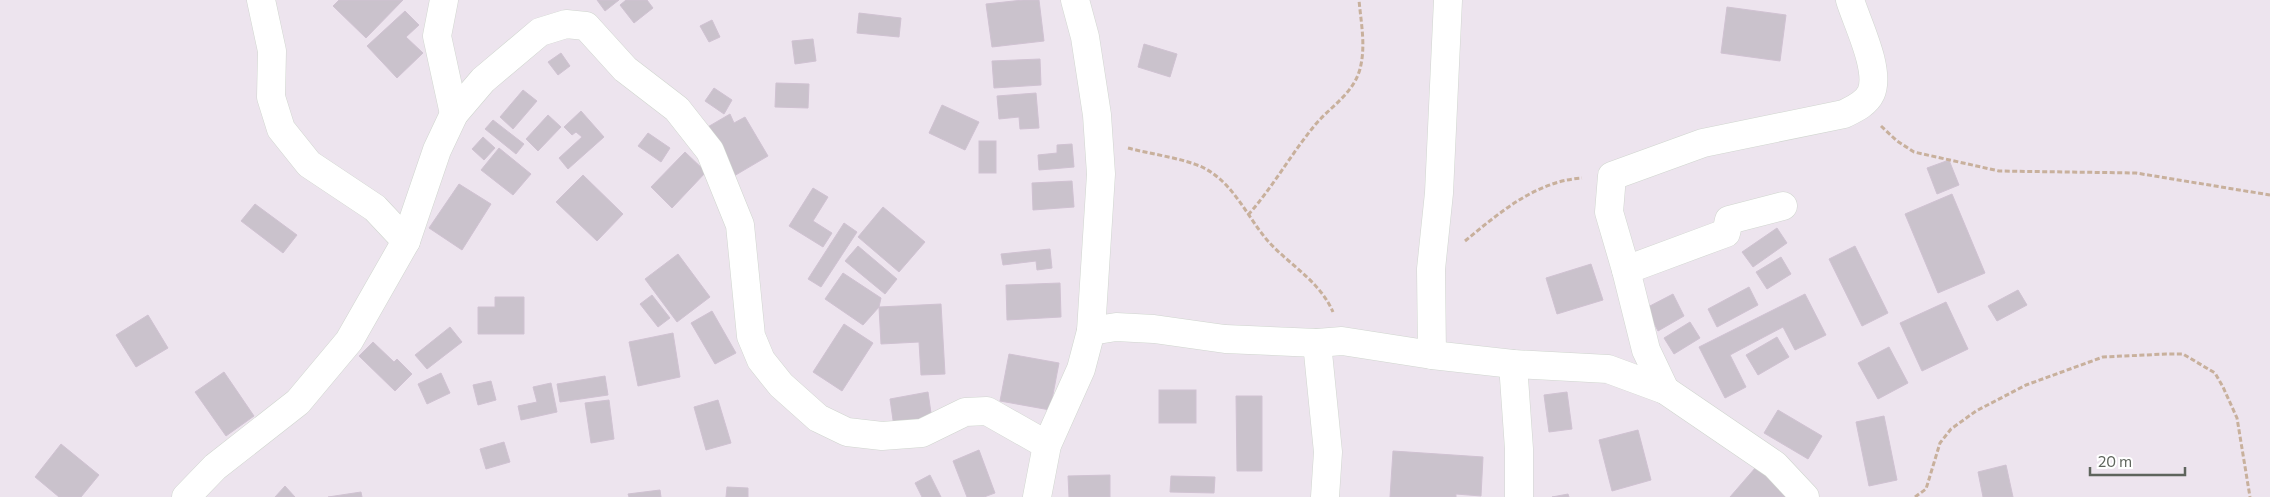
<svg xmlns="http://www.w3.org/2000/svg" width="2270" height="497" font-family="Commissioner,sans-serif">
  <rect width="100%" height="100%" fill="#ede4ee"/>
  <g fill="#cac2cc" stroke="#d0c2d2">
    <path d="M339,0H403L366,38L333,6Z"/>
    <path d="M597,0H619L605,11Z"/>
    <path d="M626,0H647L653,8L634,23L620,5Z"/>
    <path d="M1023,0H1039L1044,41L992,47L986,4Z"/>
    <path d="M1727,7L1786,15L1780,61L1721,53Z"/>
    <path d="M405,11L419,25L406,37L423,53L397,78L367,46Z"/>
    <path d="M859,13L901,18L899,37L857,33Z"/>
    <path d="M712,20L720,37L709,42L700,26Z"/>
    <path d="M813,39L816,61L795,64L792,41Z"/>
    <path d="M1144,44L1177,54L1170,77L1138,67Z"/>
    <path d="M561,53L570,66L558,75L548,62Z"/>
    <path d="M1040,59L1041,85L994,88L992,61Z"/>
    <path d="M776,83L809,84L808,108L775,107Z"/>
    <path d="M714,88L732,100L724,114L705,101Z"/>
    <path d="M523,90L537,101L513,129L500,117Z"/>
    <path d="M1036,93L1039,128L1020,129L1019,117L999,119L997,96Z"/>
    <path d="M942,105L979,122L965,150L929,133Z"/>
    <path d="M581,111L604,137L568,169L559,158L582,137L576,132L572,135L564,127Z"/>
    <path d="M730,114L734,123L745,117L768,156L734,176L706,128Z"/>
    <path d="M548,115L561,127L538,151L526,139Z"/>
    <path d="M493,120L524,144L516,154L485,129Z"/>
    <path d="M648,133L670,148L661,162L638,146Z"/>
    <path d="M483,137L495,148L484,160L472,149Z"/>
    <rect x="979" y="141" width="17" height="32"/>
    <path d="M1072,144L1074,167L1039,170L1038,155L1057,153V145Z"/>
    <path d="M499,148L531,174L513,195L481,170Z"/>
    <path d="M685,152L706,172L672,208L651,187Z"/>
    <path d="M1949,160L1959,185L1937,194L1927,168Z"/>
    <path d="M583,175L623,214L597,241L556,202Z"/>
    <path d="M1072,181L1074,207L1033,210L1032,183Z"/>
    <path d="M459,184L491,204L462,250L429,228Z"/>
    <path d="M813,188L828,197L813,221L832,233L823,247L789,226Z"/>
    <path d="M1952,194L1985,273L1938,293L1905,214Z"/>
    <path d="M255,204L297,235L283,253L241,221Z"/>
    <path d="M883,207L925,242L899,272L858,237Z"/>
    <path d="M844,223L857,232L821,287L808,279Z"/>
    <path d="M1777,228L1787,243L1753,267L1742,252Z"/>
    <path d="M858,246L897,279L885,294L845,261Z"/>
    <path d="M1855,246L1888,313L1862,326L1829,259Z"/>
    <path d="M1050,249L1052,268L1037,270L1036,261L1003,265L1001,254Z"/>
    <path d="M678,254L710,297L677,322L645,279Z"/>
    <path d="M1781,257L1791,274L1767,289L1756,272Z"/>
    <path d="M1591,264L1603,300L1557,314L1546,278Z"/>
    <path d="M843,273L881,298L879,307L863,325L825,299Z"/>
    <path d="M1060,283L1061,317L1007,320L1006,285Z"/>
    <path d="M1749,287L1758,305L1717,327L1708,309Z"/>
    <path d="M2018,290L2027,305L1997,321L1988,306Z"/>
    <path d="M1673,294L1684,316L1658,331L1646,308Z"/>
    <path d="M1805,294L1826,335L1795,350L1783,327L1730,355L1746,387L1725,398L1699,347Z"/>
    <path d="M652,295L670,318L658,327L640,304Z"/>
    <path d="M495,297H524V334H478V307H495Z"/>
    <path d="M1946,302L1968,349L1922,371L1900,323Z"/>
    <path d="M941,304L945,374L921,375L919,342L881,344L879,307Z"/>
    <path d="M712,311L736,353L715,364L691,323Z"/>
    <path d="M148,315L168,348L136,367L116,335Z"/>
    <path d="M1690,322L1700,338L1674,354L1664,338Z"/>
    <path d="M844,324L873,343L842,391L813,372Z"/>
    <path d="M450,327L462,342L427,369L415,355Z"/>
    <path d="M673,333L680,377L638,386L629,342Z"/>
    <path d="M1777,337L1789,357L1758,375L1746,355Z"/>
    <path d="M373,342L394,362L397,359L412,374L395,391L359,356Z"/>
    <path d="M1889,347L1908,383L1878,399L1858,363Z"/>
    <path d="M1009,354L1059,363L1050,410L1000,401Z"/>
    <path d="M224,372L254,416L226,436L195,392Z"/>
    <path d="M441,373L450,393L427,404L418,384Z"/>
    <path d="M605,376L608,395L560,402L557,384Z"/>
    <path d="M491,381L496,400L478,405L473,385Z"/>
    <path d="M551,383L557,412L521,420L518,406L537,402L533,387Z"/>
    <rect x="1159" y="390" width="37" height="33"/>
    <path d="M928,392L932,420L894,427L890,399Z"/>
    <path d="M1567,392L1572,429L1549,432L1544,395Z"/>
    <path d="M1236,396H1262V471H1237Z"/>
    <path d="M609,400L614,439L591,443L585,403Z"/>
    <path d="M718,400L731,443L706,450L694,407Z"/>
    <path d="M1778,410L1822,436L1808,459L1764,433Z"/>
    <path d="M1884,416L1897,480L1869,486L1856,422Z"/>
    <path d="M1638,430L1651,480L1612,491L1599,440Z"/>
    <path d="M504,442L510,462L486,469L480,449Z"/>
    <path d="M61,444L99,475L81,497H59L35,477Z"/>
    <path d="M979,450L995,493L984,497H967L953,461Z"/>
    <path d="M1393,451L1483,457L1481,496L1456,494V497H1390Z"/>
    <path d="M2006,465L2013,497H1983L1978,472Z"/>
    <path d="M1756,467L1792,497H1730Z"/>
    <path d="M930,475L941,497H922L915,483Z"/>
    <path d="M1110,475V497H1069L1068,476Z"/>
    <path d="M1171,476L1215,477L1214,493L1170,492Z"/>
    <path d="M285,486L295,497H275Z"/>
    <path d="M727,487L748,488V497H726Z"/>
    <path d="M660,490L661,497H629L628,494Z"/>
    <path d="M361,492L362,497H328Z"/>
    <path d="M1568,494L1569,497H1552Z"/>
  </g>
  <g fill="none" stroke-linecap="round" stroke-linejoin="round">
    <defs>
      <g id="minor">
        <path d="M261,0L272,51L271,97L281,129L309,164L375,208L406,241"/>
        <path d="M444,0L437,36L454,114"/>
        <path d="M1075,0L1085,37L1097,115L1101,174L1091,331"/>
        <path d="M1626,270L1726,233L1729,220L1783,206"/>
        <path d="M1317,343L1328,452L1325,497"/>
        <path d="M1432,355L1431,269L1439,193L1448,0"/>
        <path d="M1513,364L1519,449V497"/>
        <path d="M1665,390L1646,350L1626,270L1609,212L1612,176L1703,143L1844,114C1854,109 1866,104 1871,93C1881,70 1857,23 1850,0"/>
        <path d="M186,497L215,467L298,402L349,341L406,241L437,150L454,114L483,80L540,32L566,24L586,26L625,69L677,109L710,151L740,225L751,336L761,360L781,385L818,418L847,432L882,436L922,433L965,412L987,411L1047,445"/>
        <path d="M1037,497L1047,445L1081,369L1091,331L1116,327L1154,329L1225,339L1317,343L1342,341L1432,355L1513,364L1608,369L1665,390L1775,465L1805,497"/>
      </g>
    </defs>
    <use href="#minor" stroke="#d0d6cf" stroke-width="29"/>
    <g stroke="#c8b09c" stroke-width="3" stroke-dasharray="5 2.5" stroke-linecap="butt">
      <path d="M1881,126L1897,141L1914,152L1999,171L2136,173L2270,195"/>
      <path d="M1128,148C1150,154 1182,158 1202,167C1233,182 1246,215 1267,240C1289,265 1319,280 1333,312"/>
      <path d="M1248,215C1273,187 1291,154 1315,125C1331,106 1353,94 1360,69C1366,46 1361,23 1359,0"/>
      <path d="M1465,241C1499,213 1536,181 1582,178"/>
      <path d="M1915,497L1926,489L1940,443L1951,429L1976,411L2026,385L2103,357L2166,354H2183L2215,373L2223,387L2237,418L2250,497"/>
    </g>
    <use href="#minor" stroke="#fff" stroke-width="28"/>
  </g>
  <path d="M2090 467v8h95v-8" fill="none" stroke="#5e645c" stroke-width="2.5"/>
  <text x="2098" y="467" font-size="15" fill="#5e645c" stroke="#ffffff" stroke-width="4" paint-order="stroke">20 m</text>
</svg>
